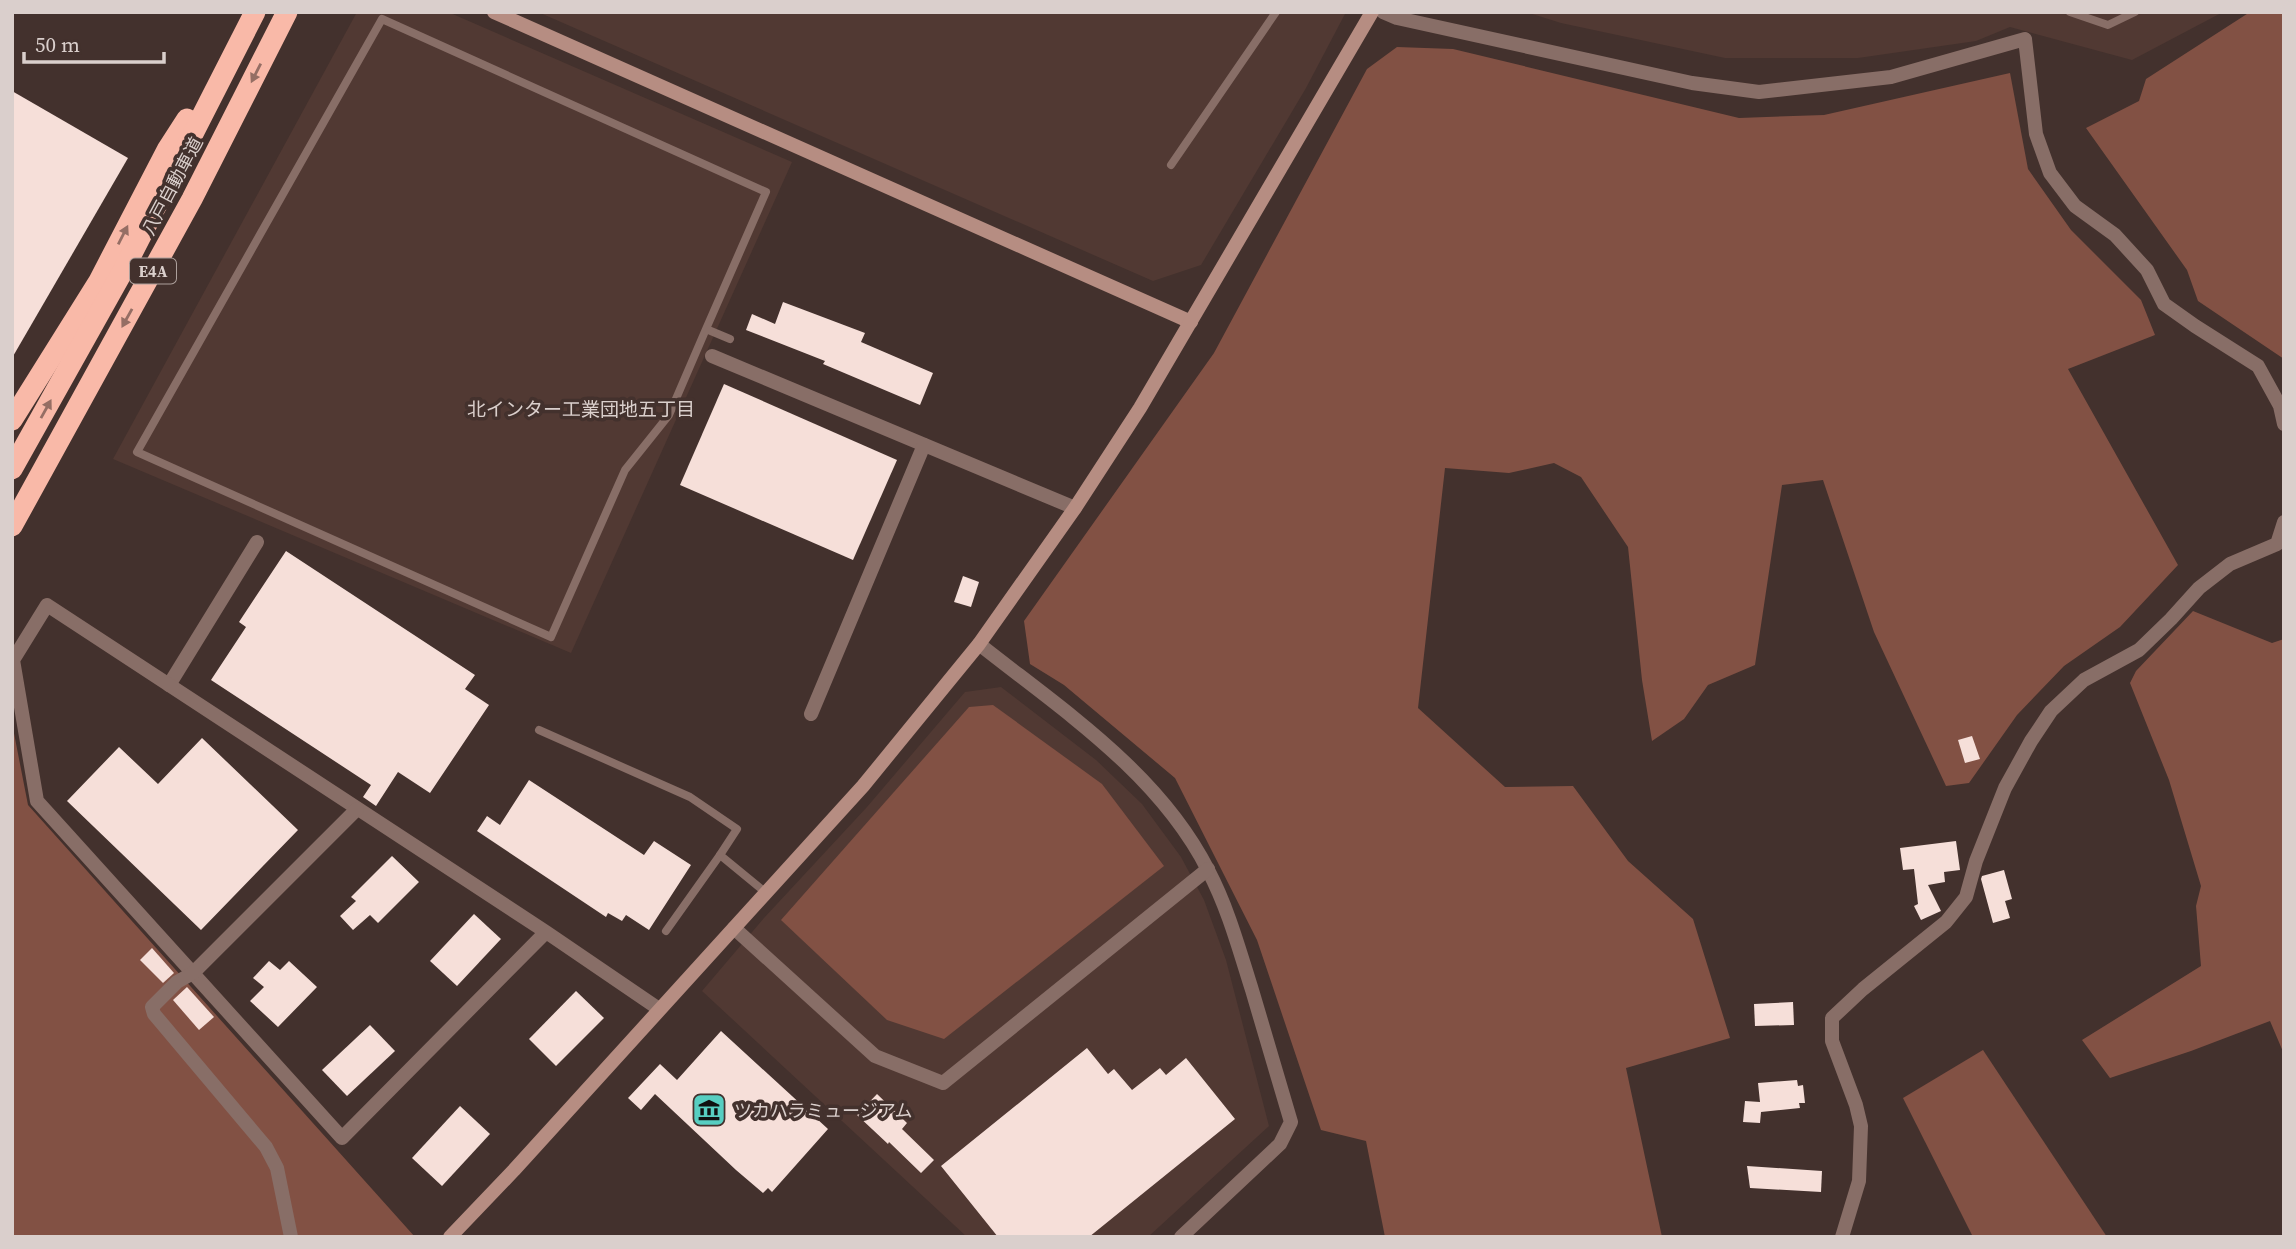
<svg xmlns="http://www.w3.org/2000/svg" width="2296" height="1249" font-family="'Source Serif 4','Noto Sans JP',serif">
  <rect width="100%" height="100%" fill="#43312d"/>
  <g fill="#513933">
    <path d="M357,12H448L792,162L571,653L113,459Z"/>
    <path d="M538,12H1346L1306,88L1201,265L1153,281Z"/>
    <path d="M1526,12H2223L2132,60L2010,27L1976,41L1858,58H1725L1561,23Z"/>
    <path d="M1001,687L1096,760L1142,804L1181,857L1204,900L1226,960L1269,1126L1148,1237H967L702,991L764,918L867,807L965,692Z"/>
  </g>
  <g fill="#825144">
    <path d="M2250,12H2284V359L2198,301L2187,270L2086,128L2139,101L2146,79Z"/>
    <path d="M1397,47L1453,49L1739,118L1824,115L2010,73L2028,169L2071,230L2141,300L2155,335L2068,369L2178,565L2120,627L2064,666L2017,715L1969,783L1946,786L1874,632L1823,480L1782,485L1755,665L1708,685L1684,719L1652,741L1642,680L1628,547L1581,477L1554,463L1509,473L1445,468L1418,708L1505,787L1573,786L1628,861L1693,919L1730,1038L1626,1068L1662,1237H1385L1366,1141L1321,1130L1257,940L1175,778L1064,685L1030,664L1024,621L1214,353L1367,69Z"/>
    <path d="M2193,611L2272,643L2284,639V1054L2270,1021L2191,1051L2110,1078L2082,1040L2201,966L2196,906L2201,886L2169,780L2130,683L2136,671Z"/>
    <path d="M993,705L1102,784L1164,866L944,1039L887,1020L781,920L969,707Z"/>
    <path d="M12,723L28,805L415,1237H12Z"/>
    <path d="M1983,1050L2107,1237H1973L1903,1098Z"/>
  </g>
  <g fill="#f6dfd9">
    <path d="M12,91L128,158L12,358Z"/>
    <path d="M783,302L865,333L861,342L933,373L920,405L823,364L825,361L746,330L752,314L775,324Z"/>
    <path d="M724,384L897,460L853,560L680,485Z"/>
    <path d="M286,551L475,675L465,689L489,705L430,793L398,772L376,806L363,797L371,785L211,680L246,627L239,622Z"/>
    <path d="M963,576L979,582L971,607L954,602Z"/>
    <path d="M1972,736L1980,759L1965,763L1958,740Z"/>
    <path d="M202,738L298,830L201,930L67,801L119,747L158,784Z"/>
    <path d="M529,780L644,855L654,841L691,865L649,930L626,915L622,921L608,913L606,917L477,831L487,816L500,825Z"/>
    <path d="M1956,841L1960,870L1944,872L1945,882L1928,885L1941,911L1921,920L1914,906L1918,904L1914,869L1903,870L1900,848Z"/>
    <path d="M392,856L419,882L378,923L370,915L353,930L340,916L356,901L351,897Z"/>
    <path d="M2004,870L2012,899L2005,901L2010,918L1993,923L1981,879L1982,876Z"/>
    <path d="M474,914L501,939L457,986L430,961Z"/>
    <path d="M152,948L174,973L163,983L140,960Z"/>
    <path d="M269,961L280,970L289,961L317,987L278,1027L250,1001L264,987L253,978Z"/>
    <path d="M187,987L214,1017L199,1030L173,1000Z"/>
    <path d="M576,991L604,1018L556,1066L529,1039Z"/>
    <path d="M1793,1002L1794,1025L1755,1026L1754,1004Z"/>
    <path d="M370,1025L395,1051L347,1096L322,1070Z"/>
    <path d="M721,1031L828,1129L772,1192L768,1188L763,1193L736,1170L655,1094L641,1110L628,1098L660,1064L677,1080Z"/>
    <path d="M1087,1048L1108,1074L1114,1069L1132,1090L1160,1068L1166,1075L1186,1058L1235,1119L1089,1237H998L941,1166Z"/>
    <path d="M1797,1080L1798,1086L1803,1085L1805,1103H1799L1800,1108L1761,1112L1760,1123L1743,1122L1745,1101L1760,1102L1758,1083Z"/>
    <path d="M877,1094L907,1123L902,1129L934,1160L921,1173L889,1142L888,1144L857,1115Z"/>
    <path d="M460,1106L490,1134L442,1186L412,1158Z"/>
    <path d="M1747,1166L1822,1171L1821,1192L1750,1188Z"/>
  </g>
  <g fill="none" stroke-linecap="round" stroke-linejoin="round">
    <g stroke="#886e67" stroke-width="8">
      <path d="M2070,12L2108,25L2135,12"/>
      <path d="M1171,165L1276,12"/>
      <path d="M706,329L766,192L382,19L137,452L551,637L625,470L669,415L706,329L730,339"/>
      <path d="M539,730L690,797L737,829L720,855L765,892"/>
      <path d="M666,931L720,855"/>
    </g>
    <g stroke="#886e67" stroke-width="14">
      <path d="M1383,12L1397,18L1692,83L1759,92L1891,77L2025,39L2036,134L2050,173L2075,206L2115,235L2147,270L2164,304L2195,326L2258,366L2280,406L2284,424"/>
      <path d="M712,356L1075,508"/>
      <path d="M979,644C1061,709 1159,773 1208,870C1228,908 1239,949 1252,990C1265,1034 1278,1078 1291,1122L1280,1144L1181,1237"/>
      <path d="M169,685L257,542"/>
      <path d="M811,714L924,445"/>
      <path d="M734,928L875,1056L943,1083L1208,869"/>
      <path d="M546,932L342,1138L37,801L13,660L47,605L546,932L659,1009"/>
      <path d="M291,1237L277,1168L266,1147L154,1014L152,1007L177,982L193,973L357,809"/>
      <path d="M1842,1237L1859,1181L1861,1126L1856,1105L1832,1041V1018L1863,989L1946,922L1966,897L1976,861L2005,788L2031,741L2051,711L2084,680L2139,650L2171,619L2199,588L2230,564L2277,544L2284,522"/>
    </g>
    <g stroke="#b68d82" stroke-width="14">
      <path d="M494,12L1191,322"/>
      <path d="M450,1237L514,1170L863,786L979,644L1075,508L1140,408L1372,12"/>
    </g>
    <g stroke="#f9b9a8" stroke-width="21">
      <path d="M12,420L99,281L167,150L187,119"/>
      <path d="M12,469L124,269L255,12"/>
      <path d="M12,526L192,199L287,12"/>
    </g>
  </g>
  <defs><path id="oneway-solid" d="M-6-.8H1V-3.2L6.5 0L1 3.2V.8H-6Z" transform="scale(1.75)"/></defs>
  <g fill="#956e64">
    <use href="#oneway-solid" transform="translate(256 73) rotate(117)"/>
    <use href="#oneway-solid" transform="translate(123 235) rotate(-63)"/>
    <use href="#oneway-solid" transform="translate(127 318) rotate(119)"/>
    <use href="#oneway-solid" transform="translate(46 409) rotate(-61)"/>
  </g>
  <defs>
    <symbol id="museum-square" viewBox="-11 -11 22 22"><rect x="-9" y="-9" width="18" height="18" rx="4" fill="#57cec1" stroke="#43312d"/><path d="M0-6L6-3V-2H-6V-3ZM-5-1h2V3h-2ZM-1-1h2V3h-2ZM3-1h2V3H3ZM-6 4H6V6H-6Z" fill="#111"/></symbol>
  </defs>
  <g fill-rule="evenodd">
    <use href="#museum-square" x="690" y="1091" width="38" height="38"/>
  </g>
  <g text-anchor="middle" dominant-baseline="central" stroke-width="7" stroke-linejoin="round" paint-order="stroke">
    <rect fill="#43312d" stroke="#ada09c" stroke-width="2" x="130" y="258.5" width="46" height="25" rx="5"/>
    <g font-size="16" font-weight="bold" fill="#dacfcc">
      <text x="153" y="271">E4A</text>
    </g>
    <g font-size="18" fill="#dacfcc" stroke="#43312d">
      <text transform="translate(172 186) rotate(-62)">八戸自動車道</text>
    </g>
    <g font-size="18" fill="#dacfcc" stroke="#43312d" text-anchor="start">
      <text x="734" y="1110">ツカハラミュージアム</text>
    </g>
    <g font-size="19" fill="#dacfcc" stroke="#43312d">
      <text x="581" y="409">北インター工業団地五丁目</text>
    </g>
  </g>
  <rect width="2296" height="1249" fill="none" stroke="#dacfcc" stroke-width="28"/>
  <path d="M24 52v10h140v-10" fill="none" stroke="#dacfcc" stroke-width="3.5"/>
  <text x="35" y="52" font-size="21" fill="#dacfcc" stroke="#43312d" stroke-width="5" paint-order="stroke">50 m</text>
</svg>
